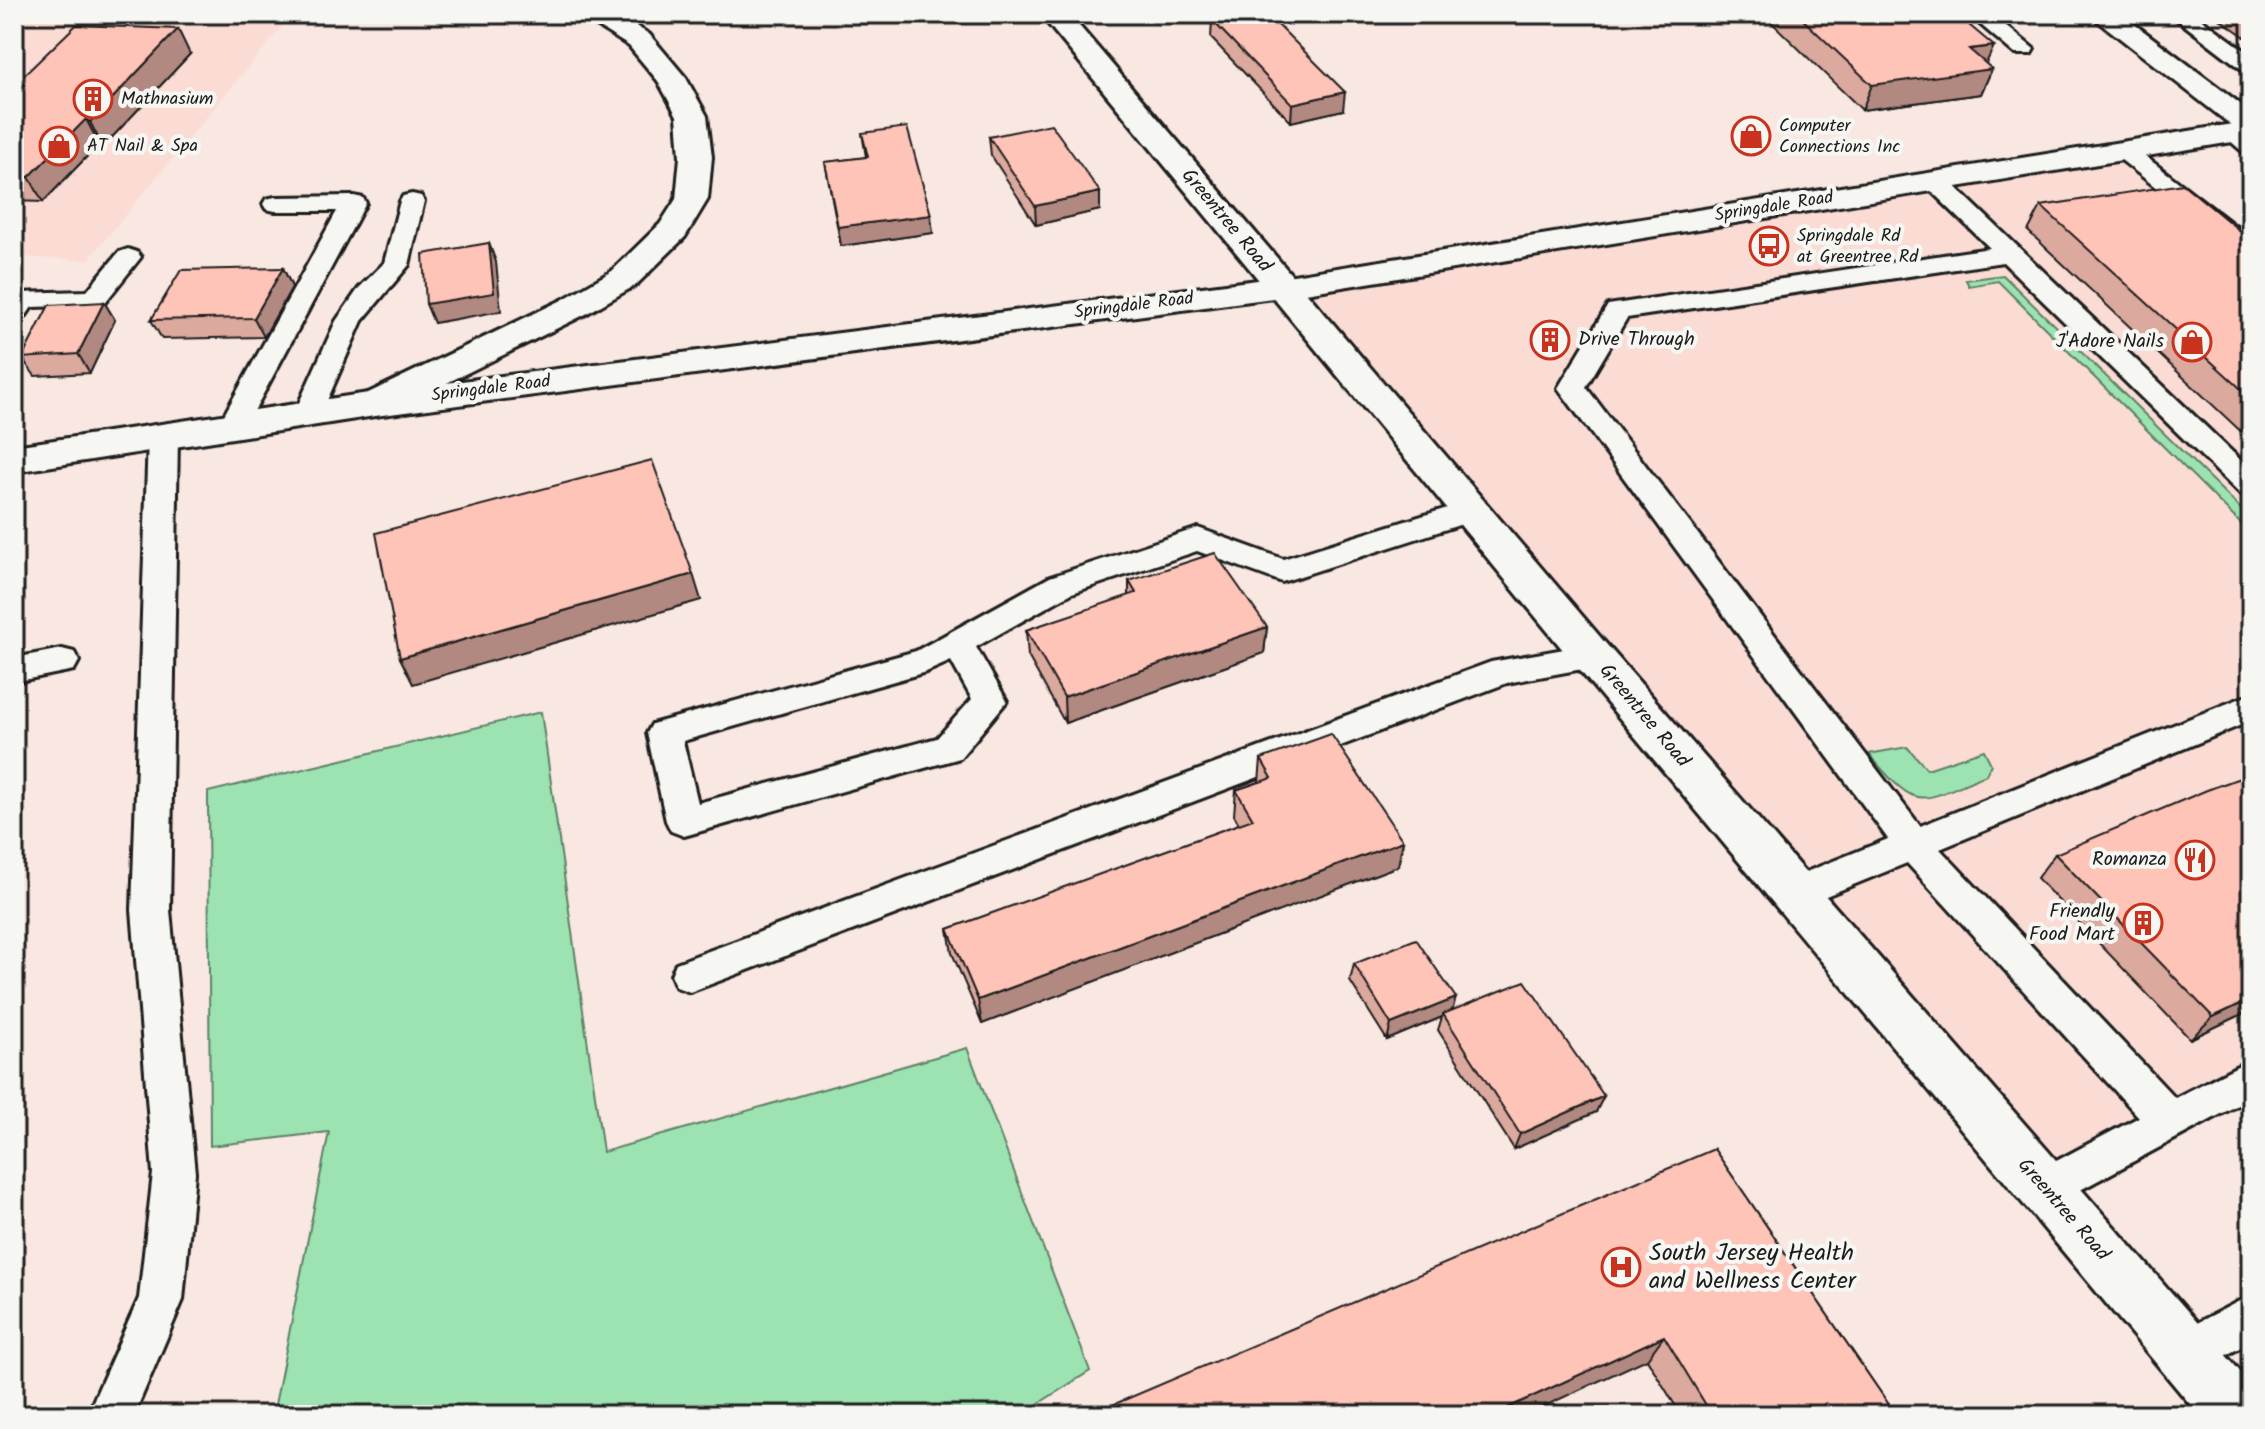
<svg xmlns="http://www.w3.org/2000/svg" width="2265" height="1429" font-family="Kalam,sans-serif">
  <rect width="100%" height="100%" fill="#f9e7e1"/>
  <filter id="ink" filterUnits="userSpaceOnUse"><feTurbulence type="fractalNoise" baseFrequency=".0125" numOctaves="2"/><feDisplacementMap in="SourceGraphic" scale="16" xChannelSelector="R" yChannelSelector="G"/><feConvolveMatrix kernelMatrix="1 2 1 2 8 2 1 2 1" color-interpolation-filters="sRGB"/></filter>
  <g filter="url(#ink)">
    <g fill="#fbdcd5">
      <path d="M14,14H207L290,17L88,260L14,257Z"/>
      <path d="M2137,148L2251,243V1087L2045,1189L1281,287Z"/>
    </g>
    <g fill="#9de3b1" stroke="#5c8066" stroke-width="2">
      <path d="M2003,275L2251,519V534L1998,281L1969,286L1966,280Z"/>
      <path d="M541,712L603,1152L967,1048L1090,1371L1020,1415H273L329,1132L210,1146L208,792Z"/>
      <path d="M1907,747L1927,769L1984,750L1991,764L1986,775C1918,803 1919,814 1869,754Z"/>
    </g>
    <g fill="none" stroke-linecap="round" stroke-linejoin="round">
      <defs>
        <g id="service">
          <path d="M1968,14H1992L2034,49L2031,54H2015Z"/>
          <path d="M2170,14H2195L2251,55V72L2243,70Z"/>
          <path d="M2233,126L2251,135V154L2243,152L2221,133L2225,128Z"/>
          <path d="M2124,144L2132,146L2251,238V258L2242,255L2116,156L2112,151L2116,146Z"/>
          <path d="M1935,174L1944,176L2251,470V497L2240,494L2003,262L1627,318L1586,387L1920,826L2251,694V721L1940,849L2175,1098L2251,1059V1098L2045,1209L2030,1203L2024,1189L2030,1175L2139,1117L1907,863L1794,909L1781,904L1775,893L1781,882L1888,839L1558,388L1608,305L1990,248L1926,186L1923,181L1926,176Z"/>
          <path d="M412,194L421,196L424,201L409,265L362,321L318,421L308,423L298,421L294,414L336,321L359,288L384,263L400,201L403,196Z"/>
          <path d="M354,196L363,198L366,203L246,426L242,433L232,435L222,433L218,426L337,211H275L266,209L263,204L266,199L275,197Z"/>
          <path d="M128,249L137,252L141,257L103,305L32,307L23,320L14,322L15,293L87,291L119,252Z"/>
          <path d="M163,428L173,430L178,437L170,910L195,1173L183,1300L134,1415H87L139,1298L153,1173L132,910L148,437L153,430Z"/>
          <path d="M1470,501L1481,504L1485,511L1481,518L1282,582L1197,551L1072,593L976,647L1007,701L960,758L684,836L671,831L666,821L647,733L652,724L916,651L1050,577L1198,528L1283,559ZM951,661L972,699L937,738L698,803L683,741L926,672Z"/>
          <path d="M1592,644L1604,647L1608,656L1604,665L1507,683L690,992L676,987L671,975L676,963L1491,662Z"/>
          <path d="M62,649L74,652L79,661L74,670L14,682V658Z"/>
          <path d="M2251,1295V1342L2186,1376L2170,1369L2163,1353L2170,1337Z"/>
        </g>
        <path id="minor" d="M2089,14H2121L2251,112V135L2240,132Z"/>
        <path id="secondary" d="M2251,121V139L1281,297L375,416L14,472V446L375,392L1281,277Z"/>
        <path id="primary" d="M1040,14H1069L1607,645L2251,1384V1415H2199L1577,667Z"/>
        <path id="trunk" d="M583,14H616L649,34L686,78L707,116L712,157L708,199L685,237L636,285L586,314L388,412L375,416L362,412L357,404L362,396L562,300L612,271L660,224L676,199L680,157L677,116L658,81L629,46L587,20Z"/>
      </defs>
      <use href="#service" stroke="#1c1c1c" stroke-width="6"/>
      <use href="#minor" stroke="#1c1c1c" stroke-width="6"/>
      <use href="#secondary" stroke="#1c1c1c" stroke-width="6"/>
      <use href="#primary" stroke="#1c1c1c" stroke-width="6"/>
      <use href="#trunk" stroke="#1c1c1c" stroke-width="6"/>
      <use href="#service" fill="#f6f6f2" fill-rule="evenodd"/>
      <use href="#minor" fill="#f6f6f2" fill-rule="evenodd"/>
      <use href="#secondary" fill="#f6f6f2" fill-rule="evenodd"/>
      <use href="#primary" fill="#f6f6f2" fill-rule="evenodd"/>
      <use href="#trunk" fill="#f6f6f2" fill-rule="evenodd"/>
    </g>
    <g fill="#dba99e" stroke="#1c1c1c" stroke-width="2">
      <path d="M1763,14H1956L1986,64L1992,69L1981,94L1862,110Z"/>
      <path d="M2213,14H2251V36L2245,37Z"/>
      <path d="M1212,20L1343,110L1291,122L1211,38Z"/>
      <path d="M190,54L103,147L99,144L43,202L14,201V85Z"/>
      <path d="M862,133L933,233L841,246L825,162L866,157Z"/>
      <path d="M989,137L1100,192V210L1036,225L991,155Z"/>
      <path d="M2041,206L2251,240V441L2028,231Z"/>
      <path d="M283,268L292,287L264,337L162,339L151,320Z"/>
      <path d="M104,302L115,320L90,373L35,376L22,358Z"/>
      <path d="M1129,581L1267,627L1264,653L1065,723L1028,656L1026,630L1129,596Z"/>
      <path d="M1261,759L1403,841L1398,866L982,1024L952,953L948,929L1239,824L1234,815L1236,790L1259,782Z"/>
      <path d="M2055,854L2251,1010L2190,1039L2037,878Z"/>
      <path d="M1354,964L1452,1011L1596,1112L1514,1149L1438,1030L1442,1017L1387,1040L1350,981Z"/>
      <path d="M1714,1149L1896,1415H1681L1647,1359Z"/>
    </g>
    <g fill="#b28981" stroke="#1c1c1c" stroke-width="2">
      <path d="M2251,27V36L2245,37Z"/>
      <path d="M178,29L190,54L103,147L90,122Z"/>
      <path d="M1994,46L1983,70L1992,69L1981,94L1862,110L1872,85L1969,49Z"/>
      <path d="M1345,92L1343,110L1291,122L1292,104Z"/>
      <path d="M86,119L99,144L43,202L29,177Z"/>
      <path d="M1100,192V210L1036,225L1035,206Z"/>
      <path d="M931,215L933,233L841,246L838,227Z"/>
      <path d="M489,243L496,262L501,311L434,323L426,304Z"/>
      <path d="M283,268L292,287L264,337L254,318Z"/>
      <path d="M104,302L115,320L90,373L78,354Z"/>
      <path d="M693,574L701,600L413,684L400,658Z"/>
      <path d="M1267,627L1264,653L1065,723L1064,697Z"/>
      <path d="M1403,841L1398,866L982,1024L978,1000Z"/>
      <path d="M1456,998L1451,1014H1443L1442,1017L1387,1040L1391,1024Z"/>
      <path d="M2251,999V1010L2190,1039L2213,1017Z"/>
      <path d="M1604,1096L1596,1112L1514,1149L1520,1134Z"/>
      <path d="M1664,1336L1647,1359L1525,1415H1492Z"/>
    </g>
    <g fill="#ffc4b8" stroke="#1c1c1c" stroke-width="2">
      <path d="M1241,14H1267L1345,92L1292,104L1212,20Z"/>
      <path d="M1797,14H1956L1994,46L1969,49L1992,69L1872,85Z"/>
      <path d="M76,25L178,29L90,122L86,119L29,177H14V85Z"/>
      <path d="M1051,124L1100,192L1035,206L989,137Z"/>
      <path d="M907,127L931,215L838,227L825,162L868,157L862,133Z"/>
      <path d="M2183,184L2251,240V398L2041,206Z"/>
      <path d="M489,243L494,293L426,304L423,254Z"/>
      <path d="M283,268L254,318L151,320L181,270Z"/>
      <path d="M104,302L78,354L22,358L49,305Z"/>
      <path d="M652,460L693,574L400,658L376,533Z"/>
      <path d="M1215,553L1267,627L1064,697L1026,630L1136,593L1129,581Z"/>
      <path d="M1331,734L1403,841L978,1000L948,929L1253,819L1236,790L1272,778L1261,759Z"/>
      <path d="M2251,774V999L2213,1017L2055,854L2207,790Z"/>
      <path d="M1416,939L1456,998L1391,1024L1354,964Z"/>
      <path d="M1525,981L1604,1096L1520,1134L1443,1014Z"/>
      <path d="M1714,1149L1896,1415H1712L1664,1336L1492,1415H1089Z"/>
    </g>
  </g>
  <defs>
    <symbol id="building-ring" viewBox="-11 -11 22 22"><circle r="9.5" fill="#f6f6f2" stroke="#c8321e" stroke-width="1.5"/><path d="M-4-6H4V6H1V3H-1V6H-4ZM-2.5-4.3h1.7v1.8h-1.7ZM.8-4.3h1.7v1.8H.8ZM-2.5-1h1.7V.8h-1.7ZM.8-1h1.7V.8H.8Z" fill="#c8321e"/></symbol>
    <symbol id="shop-ring" viewBox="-11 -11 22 22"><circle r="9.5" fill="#f6f6f2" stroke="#c8321e" stroke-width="1.5"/><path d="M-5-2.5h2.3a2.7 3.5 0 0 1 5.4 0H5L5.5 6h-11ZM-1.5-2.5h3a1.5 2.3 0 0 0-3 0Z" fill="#c8321e"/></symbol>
    <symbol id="bus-ring" viewBox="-11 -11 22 22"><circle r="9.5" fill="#f6f6f2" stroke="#c8321e" stroke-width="1.5"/><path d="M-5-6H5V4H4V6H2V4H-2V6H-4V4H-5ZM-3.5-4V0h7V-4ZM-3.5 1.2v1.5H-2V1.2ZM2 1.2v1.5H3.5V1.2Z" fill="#c8321e"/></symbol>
    <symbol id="restaurant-ring" viewBox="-11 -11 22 22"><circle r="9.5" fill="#f6f6f2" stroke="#c8321e" stroke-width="1.5"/><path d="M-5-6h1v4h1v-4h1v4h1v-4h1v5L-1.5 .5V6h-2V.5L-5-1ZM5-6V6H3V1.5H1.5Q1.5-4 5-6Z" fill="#c8321e"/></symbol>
    <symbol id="hospital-ring" viewBox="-11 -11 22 22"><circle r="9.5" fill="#f6f6f2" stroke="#c8321e" stroke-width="1.5"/><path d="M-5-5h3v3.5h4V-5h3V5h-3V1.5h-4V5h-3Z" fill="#c8321e"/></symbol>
  </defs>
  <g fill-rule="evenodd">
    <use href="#building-ring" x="71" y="77" width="44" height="44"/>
    <use href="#shop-ring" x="1729" y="114" width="44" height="44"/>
    <use href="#shop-ring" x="37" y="124" width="44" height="44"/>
    <use href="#bus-ring" x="1747" y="224" width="44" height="44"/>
    <use href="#building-ring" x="1528" y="318" width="44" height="44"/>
    <use href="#shop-ring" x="2170" y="320" width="44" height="44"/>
    <use href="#restaurant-ring" x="2173" y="838" width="44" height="44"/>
    <use href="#building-ring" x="2121" y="901" width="44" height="44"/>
    <use href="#hospital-ring" x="1599" y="1245" width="44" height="44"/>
  </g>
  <g text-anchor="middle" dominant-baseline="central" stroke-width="8" stroke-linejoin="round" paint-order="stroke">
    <g font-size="18" fill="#1c1c1c" stroke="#f6f6f2" text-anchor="start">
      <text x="121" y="99">Mathnasium</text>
      <text x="1779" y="126">Computer<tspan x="1779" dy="21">Connections Inc</tspan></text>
      <text x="87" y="146">AT Nail &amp; Spa</text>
      <text x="1797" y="236">Springdale Rd<tspan x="1797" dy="21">at Greentree Rd</tspan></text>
    </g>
    <g font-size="18" fill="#1c1c1c" stroke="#f6f6f2">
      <text transform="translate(1774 207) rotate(-9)">Springdale Road</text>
      <text transform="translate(1134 306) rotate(-7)">Springdale Road</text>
      <text transform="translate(491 389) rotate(-7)">Springdale Road</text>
    </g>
    <g font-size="20" fill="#1c1c1c" stroke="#f6f6f2">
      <text transform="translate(1226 221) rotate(50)">Greentree Road</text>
      <text transform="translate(1644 716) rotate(50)">Greentree Road</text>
      <text transform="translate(2063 1210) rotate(49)">Greentree Road</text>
    </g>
    <g font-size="20" fill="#1c1c1c" stroke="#f6f6f2" text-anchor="end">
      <text x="1578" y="340" text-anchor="start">Drive Through</text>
      <text x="2164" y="342">J'Adore Nails</text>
      <text x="2167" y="860">Romanza</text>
      <text x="2115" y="912">Friendly<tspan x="2115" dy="23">Food Mart</tspan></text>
    </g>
    <g font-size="24" fill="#1c1c1c" stroke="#f6f6f2" text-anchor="start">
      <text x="1649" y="1253">South Jersey Health<tspan x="1649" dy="28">and Wellness Center</tspan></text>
    </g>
  </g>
  <rect width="2265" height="1429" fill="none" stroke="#f6f6f2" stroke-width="48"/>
  <rect x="24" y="24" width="2217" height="1381" fill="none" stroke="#1c1c1c" stroke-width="3" filter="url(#ink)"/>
</svg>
